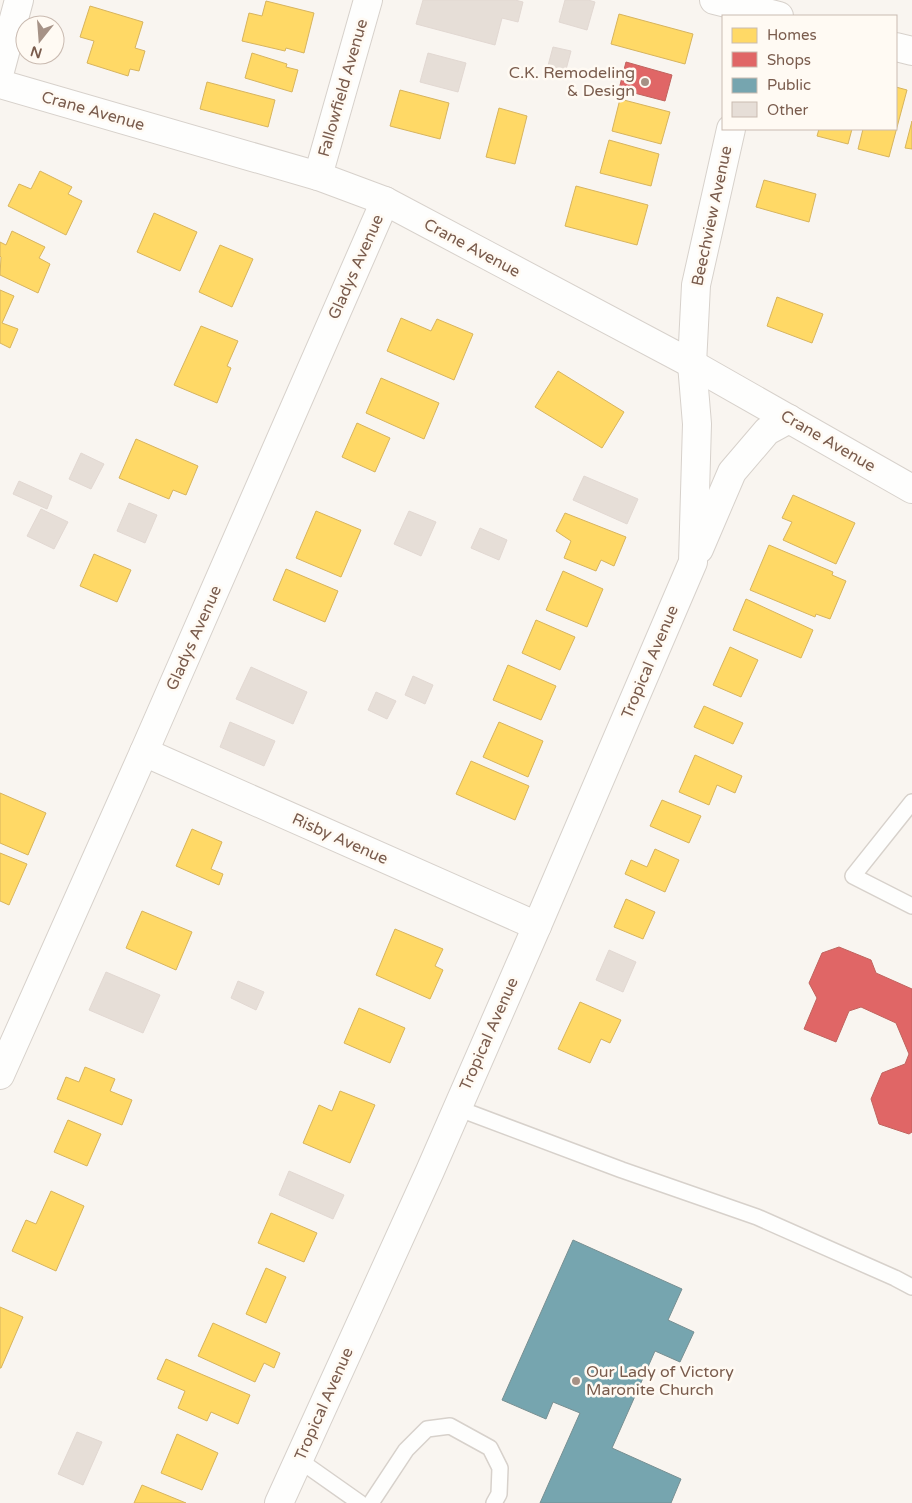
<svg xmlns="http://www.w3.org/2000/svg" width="912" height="1503" font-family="'Varela Round',sans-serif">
  <rect width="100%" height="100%" fill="#f9f5f0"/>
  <g fill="#ffd966" stroke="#d7b45e">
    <path d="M266,1L314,13L304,53L286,48L285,51L242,41L249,13L262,16Z"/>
    <path d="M90,6L143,22L135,48L145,51L139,71L130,69L128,76L87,63L94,41L80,37Z"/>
    <path d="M619,14L693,34L685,64L611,44Z"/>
    <path d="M252,53L287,64L286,67L298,70L292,92L245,78Z"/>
    <path d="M207,82L275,100L268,127L200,109Z"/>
    <path d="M896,87L907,90L889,157L858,149L863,129H896Z"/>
    <path d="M400,90L449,103L440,139L390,126Z"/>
    <path d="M620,99L670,112L661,144L612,131Z"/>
    <path d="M499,108L527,116L515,164L486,157Z"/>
    <path d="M912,121V149L905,148Z"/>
    <path d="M819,129H852L848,144L817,136Z"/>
    <path d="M609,140L659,154L651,186L600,173Z"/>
    <path d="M40,171L72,187L68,194L82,201L66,235L8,206L19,184L31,189Z"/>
    <path d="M764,180L816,194L809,222L756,207Z"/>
    <path d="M576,186L648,205L637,245L565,226Z"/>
    <path d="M154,213L197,232L180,271L137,252Z"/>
    <path d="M12,231L45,247L39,258L50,264L38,293L0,275L1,257L0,256V242L6,245Z"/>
    <path d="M220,245L253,259L232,307L199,292Z"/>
    <path d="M0,290L14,296L2,323L18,329L10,348L0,343Z"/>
    <path d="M777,297L823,314L812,343L767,326Z"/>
    <path d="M401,318L431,331L437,319L473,334L454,380L387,351Z"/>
    <path d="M201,326L238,341L227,366L231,368L217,403L174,385Z"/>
    <path d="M558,371L624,412L602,448L535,407Z"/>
    <path d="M381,378L439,403L424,439L366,413Z"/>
    <path d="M357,423L390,438L375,472L342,457Z"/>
    <path d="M136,439L198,466L186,495L173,490L169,499L119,478Z"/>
    <path d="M793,495L855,523L836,564L783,540L792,522L782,518Z"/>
    <path d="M316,511L361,530L341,577L296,558Z"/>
    <path d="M565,513L626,537L614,566L601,560L596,571L564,558L571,541L556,531Z"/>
    <path d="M769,545L833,572L832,575L846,581L830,619L816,614L815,617L750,590Z"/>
    <path d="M94,554L131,570L117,602L80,586Z"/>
    <path d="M286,569L338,591L325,622L273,600Z"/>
    <path d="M563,571L603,589L587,627L546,610Z"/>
    <path d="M746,599L813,630L801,658L733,630Z"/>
    <path d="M536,620L575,637L560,670L522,653Z"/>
    <path d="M730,647L758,660L741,697L713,685Z"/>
    <path d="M508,665L556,686L541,720L493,700Z"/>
    <path d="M704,706L743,723L733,744L694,727Z"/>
    <path d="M499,722L543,741L528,777L483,757Z"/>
    <path d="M695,755L742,776L735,793L717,785L709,805L679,792Z"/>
    <path d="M471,761L529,786L515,820L456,794Z"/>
    <path d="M0,793L46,813L28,855L0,843Z"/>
    <path d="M662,800L701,816L689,843L650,826Z"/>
    <path d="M192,829L222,842L211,869L223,874L219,885L176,866Z"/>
    <path d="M655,849L679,860L665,892L625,874L631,860L647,867Z"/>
    <path d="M0,853L27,864L9,905L0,901Z"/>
    <path d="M626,899L655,912L643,939L614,927Z"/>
    <path d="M142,911L192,932L176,970L126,948Z"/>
    <path d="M395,929L443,949L435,966L443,970L430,999L376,975Z"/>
    <path d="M580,1002L621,1020L610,1043L601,1039L590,1063L558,1049Z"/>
    <path d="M359,1008L405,1028L390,1063L344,1043Z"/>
    <path d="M85,1067L115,1079L110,1091L132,1100L122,1125L57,1099L66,1077L79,1082Z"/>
    <path d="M340,1091L375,1105L350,1163L303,1143L319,1105L332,1111Z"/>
    <path d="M68,1120L101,1134L87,1166L54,1152Z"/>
    <path d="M51,1191L84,1206L56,1271L12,1251L26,1220L36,1224Z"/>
    <path d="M271,1213L317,1233L304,1262L258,1243Z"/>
    <path d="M266,1268L286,1277L266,1323L246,1314Z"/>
    <path d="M0,1307L23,1317L1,1368H0Z"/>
    <path d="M213,1323L280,1353L274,1368L264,1363L255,1382L198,1356Z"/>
    <path d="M166,1359L250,1395L238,1424L211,1412L207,1421L178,1408L185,1391L157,1379Z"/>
    <path d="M177,1434L218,1453L202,1490L161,1473Z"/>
    <path d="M142,1485L186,1503H134Z"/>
  </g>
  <g fill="#e06666" stroke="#c1635e">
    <path d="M626,62L672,75L665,101L619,89Z"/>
    <path d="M839,947L871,960L876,973L912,989V1132L909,1134L879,1124L871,1099L882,1073L905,1064L909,1054L896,1023L861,1007L849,1011L836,1042L804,1029L817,998L809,983L822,953Z"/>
  </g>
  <path fill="#76a5af" stroke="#778f92" d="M573,1240L682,1289L668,1320L694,1332L680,1362L655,1351L612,1448L681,1479L671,1503H540L580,1413L553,1402L546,1419L502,1400Z"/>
  <g fill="#e6ded7" stroke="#e2d8d2">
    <path d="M423,0H515L523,2L518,22L502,18L495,45L416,24Z"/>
    <path d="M565,0H588L595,2L587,30L559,22Z"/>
    <path d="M553,47L571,51L564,77L546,73Z"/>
    <path d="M428,53L466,63L458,92L420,82Z"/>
    <path d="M81,453L104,464L91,489L69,479Z"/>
    <path d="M584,476L638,499L627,524L573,500Z"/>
    <path d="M19,481L52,496L47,509L13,494Z"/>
    <path d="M129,503L157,515L145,543L117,531Z"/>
    <path d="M41,509L68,522L54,549L27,536Z"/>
    <path d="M409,511L436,522L421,556L394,544Z"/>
    <path d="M480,528L507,540L499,560L471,548Z"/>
    <path d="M251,667L307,692L293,724L236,699Z"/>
    <path d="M413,676L433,685L425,704L405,695Z"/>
    <path d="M376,692L396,701L387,719L368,710Z"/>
    <path d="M230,722L275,741L264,766L220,747Z"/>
    <path d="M609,950L636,962L623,992L596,980Z"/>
    <path d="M106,972L160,995L143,1033L89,1010Z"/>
    <path d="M238,981L264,992L256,1010L231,998Z"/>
    <path d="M289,1171L344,1195L333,1219L279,1195Z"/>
    <path d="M77,1432L102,1442L83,1485L58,1474Z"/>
  </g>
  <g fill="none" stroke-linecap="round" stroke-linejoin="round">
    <defs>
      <g id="service">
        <path d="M912,802L853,876L912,906"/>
        <path d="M457,1108L622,1170L757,1217L895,1278L912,1287"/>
        <path d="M299,1460L360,1503"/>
        <path d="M371,1503L406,1450L427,1429L450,1426L490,1448L500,1468L499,1494L494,1503"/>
      </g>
      <g id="minor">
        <path d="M714,0L779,16"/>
        <path d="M896,47L912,51"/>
        <path d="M0,71L19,0"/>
        <path d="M318,176L368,0"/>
        <path d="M699,549L732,472L767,431L789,419"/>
        <path d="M144,752L537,926"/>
        <path d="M0,1075L144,752L385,201"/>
        <path d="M279,1503L430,1171L537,926L693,562L697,424L692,364L696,285L731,129"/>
      </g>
      <path id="tertiary" d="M0,84L318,176L385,201L692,364L912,489"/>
    </defs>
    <use href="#service" stroke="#d7d1cb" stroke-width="18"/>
    <use href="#minor" stroke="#d7d1cb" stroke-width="30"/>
    <use href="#tertiary" stroke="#d7d1cb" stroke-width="30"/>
    <use href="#service" stroke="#fefefd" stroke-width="15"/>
    <use href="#minor" stroke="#fefefd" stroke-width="28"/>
    <use href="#tertiary" stroke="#fefefd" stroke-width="28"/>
  </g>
  <g fill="#a69286" stroke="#fffaf3" stroke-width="2">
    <circle cx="645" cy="82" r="5"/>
    <circle cx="576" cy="1381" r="5"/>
  </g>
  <g text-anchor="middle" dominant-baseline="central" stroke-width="5" stroke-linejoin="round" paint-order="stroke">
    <g font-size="16" fill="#7a5c4d" stroke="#fffaf3" text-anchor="end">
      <text x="635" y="73">C.K. Remodeling<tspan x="635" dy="18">&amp; Design</tspan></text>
      <text x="586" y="1372" text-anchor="start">Our Lady of Victory<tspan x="586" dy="18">Maronite Church</tspan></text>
    </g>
    <g font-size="16" fill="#7a5c4d" stroke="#fffaf3">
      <text transform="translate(343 88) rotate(-74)">Fallowfield Avenue</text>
      <text transform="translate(93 111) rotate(16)">Crane Avenue</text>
      <text transform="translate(712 216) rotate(-78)">Beechview Avenue</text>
      <text transform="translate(472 248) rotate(28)">Crane Avenue</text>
      <text transform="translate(356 267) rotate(-66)">Gladys Avenue</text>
      <text transform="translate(828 441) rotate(30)">Crane Avenue</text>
      <text transform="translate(194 638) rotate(-66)">Gladys Avenue</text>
      <text transform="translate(650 662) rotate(-67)">Tropical Avenue</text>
      <text transform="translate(340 839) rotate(24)">Risby Avenue</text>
      <text transform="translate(489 1034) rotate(-66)">Tropical Avenue</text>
      <text transform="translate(324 1404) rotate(-66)">Tropical Avenue</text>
    </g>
  </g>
  <rect x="722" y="15" width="175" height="115" fill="#fffaf3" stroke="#cabbb1"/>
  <rect x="732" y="28" width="25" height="15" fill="#ffd966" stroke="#cabbb1"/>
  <text x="767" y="40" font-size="15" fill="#7a5c4d">Homes</text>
  <rect x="732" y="52" width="25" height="15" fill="#e06666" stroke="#cabbb1"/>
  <text x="767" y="65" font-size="15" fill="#7a5c4d">Shops</text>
  <rect x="732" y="78" width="25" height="15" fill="#76a5af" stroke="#cabbb1"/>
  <text x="767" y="90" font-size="15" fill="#7a5c4d">Public</text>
  <rect x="732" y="102" width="25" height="15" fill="#e6ded7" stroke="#cabbb1"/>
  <text x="767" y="115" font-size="15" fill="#7a5c4d">Other</text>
  <g transform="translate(40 40) rotate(197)"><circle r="24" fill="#fffaf3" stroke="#cabbb1"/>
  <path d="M0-4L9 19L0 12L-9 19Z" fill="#a69286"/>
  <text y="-8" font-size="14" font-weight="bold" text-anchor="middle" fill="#7a5c4d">N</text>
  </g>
</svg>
